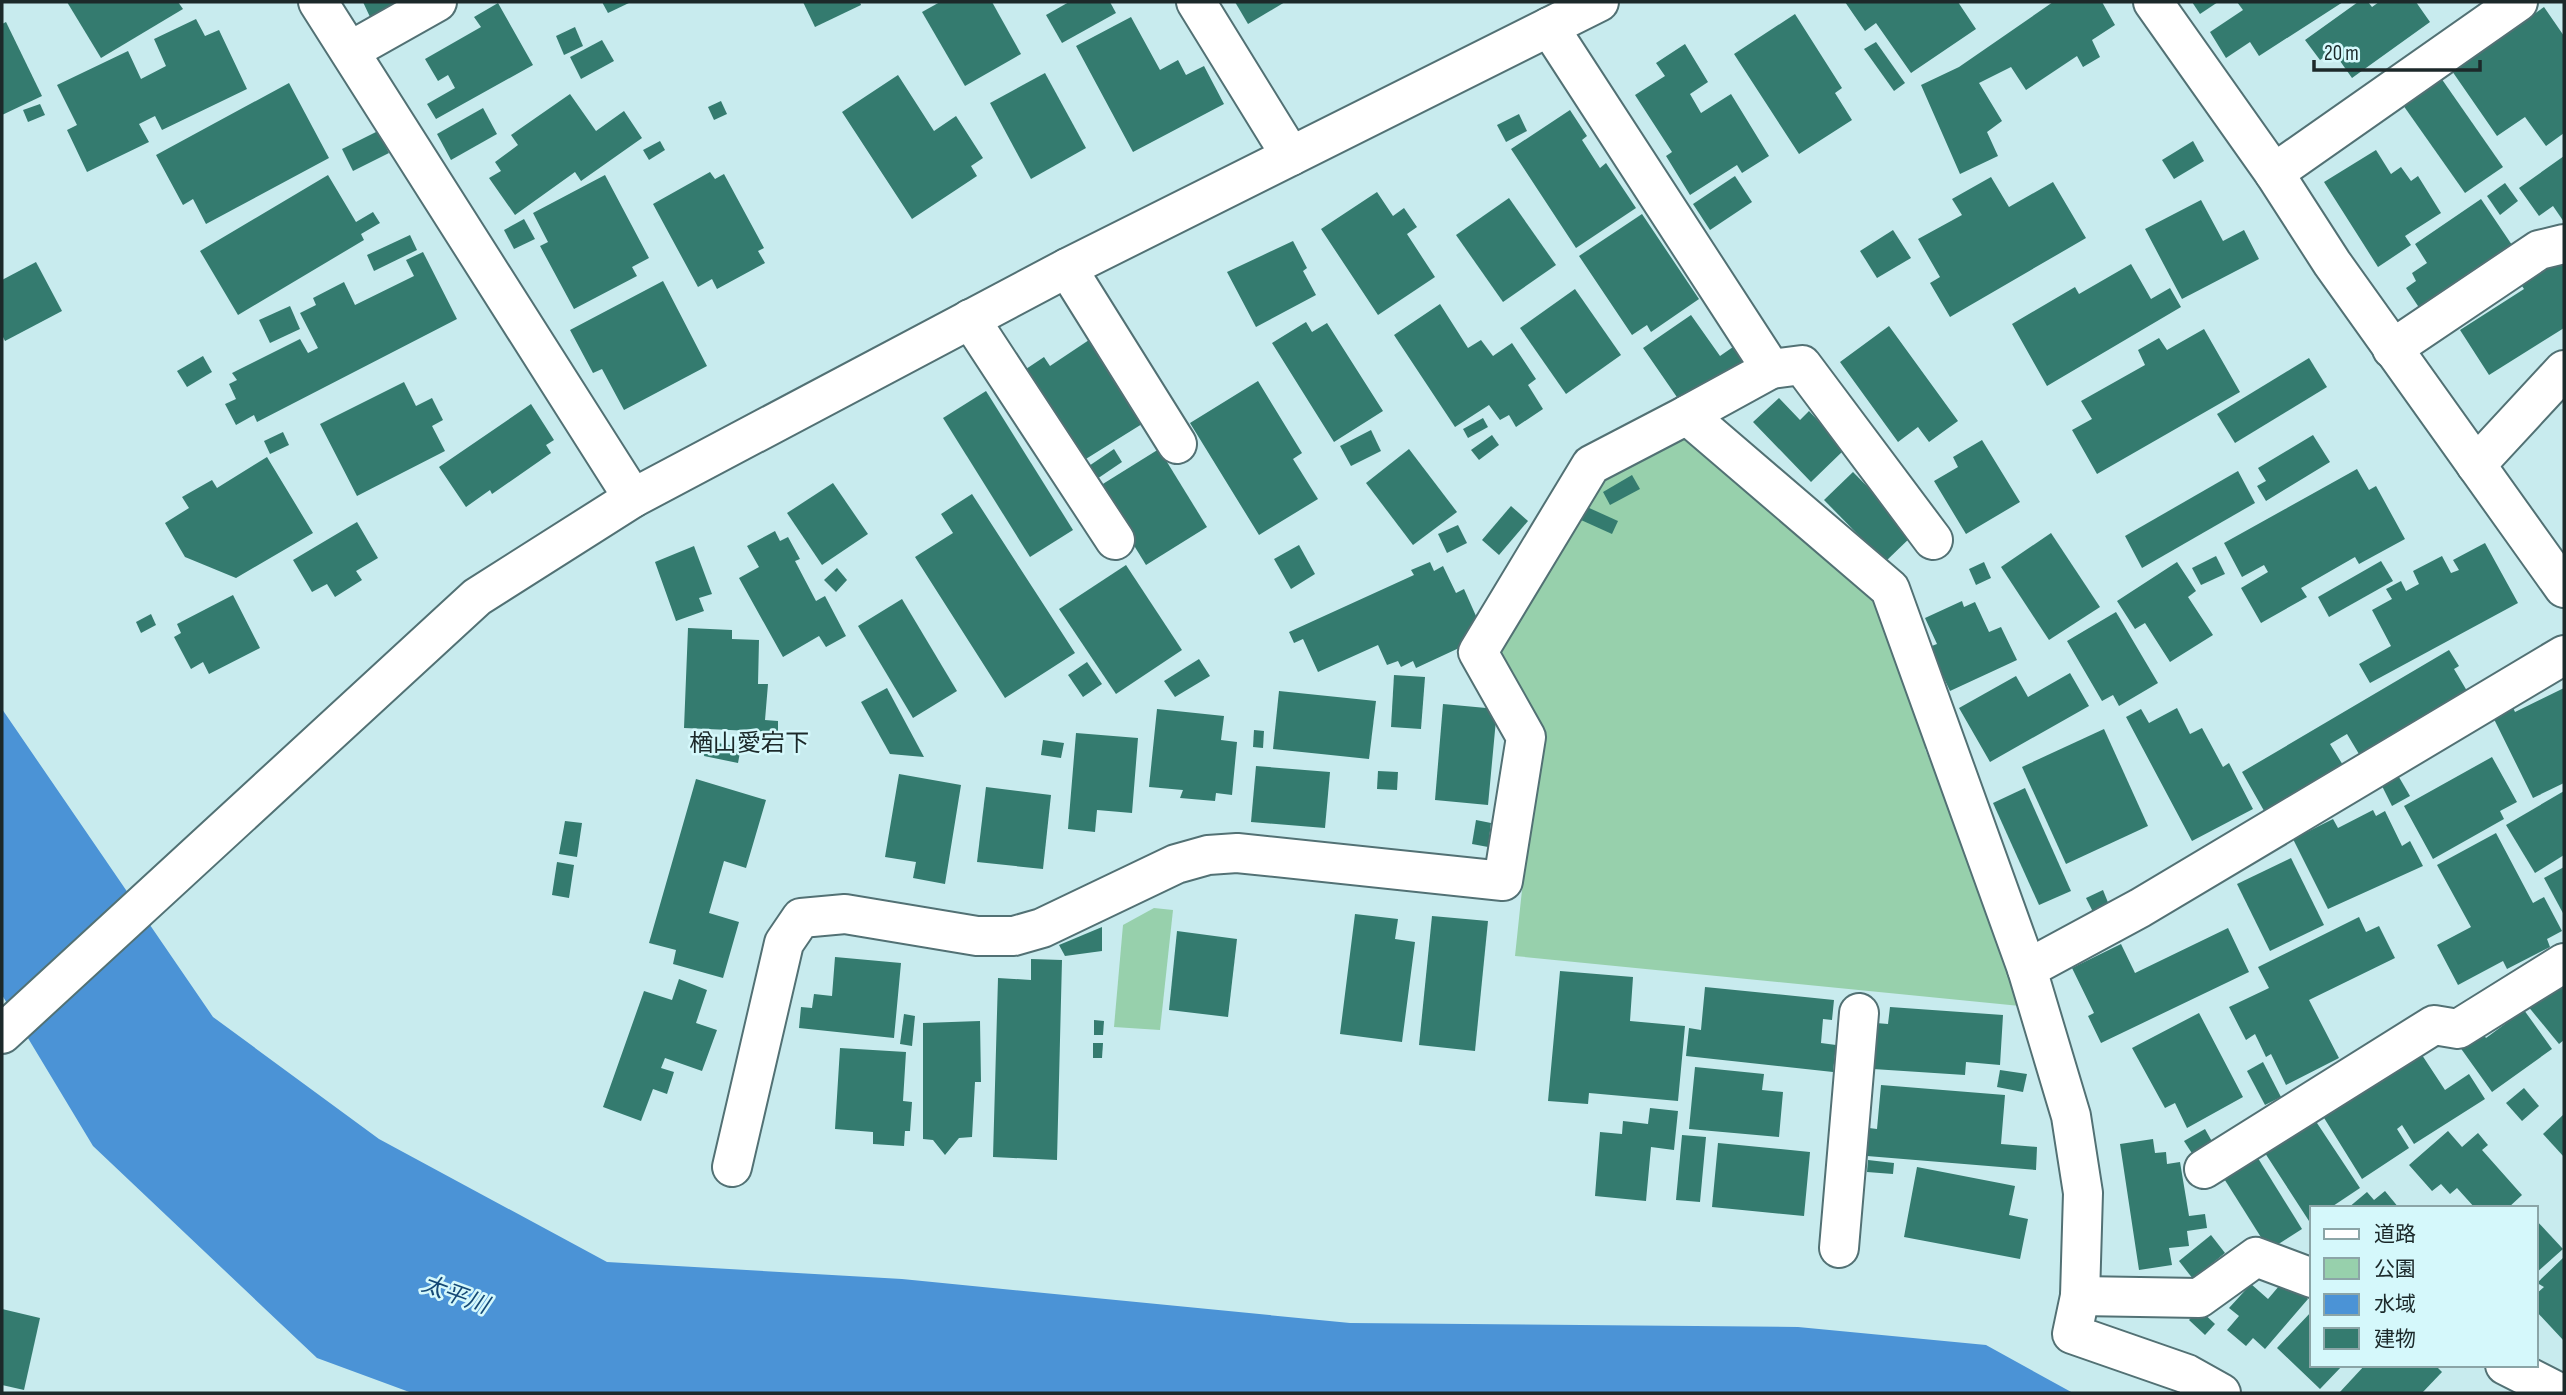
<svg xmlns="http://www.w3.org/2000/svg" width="2566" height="1395" font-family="'Sofia Sans Condensed','Noto Sans JP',sans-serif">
  <rect width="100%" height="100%" fill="#c8ebee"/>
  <g fill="#97d0ac">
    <path d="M1690,431L1881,596L1935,742L1925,749L1974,864L2020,1006L1515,956L1540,720L1498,651L1595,483Z"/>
    <path d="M1154,908L1173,910L1160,1030L1114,1027L1123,925Z"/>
  </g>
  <path fill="#4b93d6" d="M2,709L213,1017L379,1139L607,1262L902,1279L1350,1323L1798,1327L1986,1345L2073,1393H412L317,1358L93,1146L2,995Z"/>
  <g fill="#347b6f">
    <path d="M67,2H178L183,9L101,58Z"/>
    <path d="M363,2H399L370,17Z"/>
    <path d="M602,2H631L608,13Z"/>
    <path d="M803,2H860L861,5L815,27Z"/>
    <path d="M940,2H992L1021,54L965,86L922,12Z"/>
    <path d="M1069,2H1110L1116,13L1062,43L1046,15Z"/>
    <path d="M1235,2H1285L1248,24Z"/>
    <path d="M1845,2H1958L1976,29L1911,73L1876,23L1865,31Z"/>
    <path d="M2053,2H2102L2115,25L2092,40L2100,57L2083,67L2077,56L2026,90L2011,67L1979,83L2002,121L1987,132L1998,156L1960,174L1921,85L1959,67Z"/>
    <path d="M2192,2H2218L2200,14Z"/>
    <path d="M2237,2H2343L2259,56L2250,42L2226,58L2210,32L2243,10Z"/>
    <path d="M2358,2H2368L2372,7L2379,2H2416L2430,22L2352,78L2333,51L2320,60L2305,40Z"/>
    <path d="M498,3L533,65L436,119L427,104L455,88L448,75L438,81L425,59L481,27L474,17Z"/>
    <path d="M2544,7L2564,36V133L2546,146L2525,117L2497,136L2452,71Z"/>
    <path d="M1795,14L1842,88L1835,93L1852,120L1799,154L1734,54Z"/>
    <path d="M1131,17L1160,70L1178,60L1186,75L1204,66L1224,104L1133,152L1076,46Z"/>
    <path d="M196,19L205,36L219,30L247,89L162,130L155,116L139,124L149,142L87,172L67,130L77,125L57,85L128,51L141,79L166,66L154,39Z"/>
    <path d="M6,22L42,96L2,115V24Z"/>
    <path d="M575,27L583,46L564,55L556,36Z"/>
    <path d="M602,40L614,61L581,79L570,57Z"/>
    <path d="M1876,42L1905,83L1894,91L1864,49Z"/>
    <path d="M1685,44L1708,82L1690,94L1701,113L1731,94L1769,156L1742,173L1737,165L1690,195L1666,156L1672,152L1635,95L1665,76L1656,63Z"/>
    <path d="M1045,73L1086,148L1031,179L990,103Z"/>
    <path d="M898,75L934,131L956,116L983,158L971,166L977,176L912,219L842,112Z"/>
    <path d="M2441,78L2503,167L2465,193L2403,105Z"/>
    <path d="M289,83L329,158L206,224L193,199L183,205L156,155Z"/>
    <path d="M570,94L596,131L624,111L642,138L581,181L575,172L515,215L489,178L501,171L495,162L518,145L511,135Z"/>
    <path d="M721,101L727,114L714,120L708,107Z"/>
    <path d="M40,104L45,115L28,122L23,110Z"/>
    <path d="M483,108L497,134L451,160L437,134Z"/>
    <path d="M1570,110L1587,136L1582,140L1600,168L1606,163L1636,208L1576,248L1511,149Z"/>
    <path d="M1519,114L1527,131L1506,142L1497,125Z"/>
    <path d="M378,131L389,153L353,171L342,149Z"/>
    <path d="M660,141L665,150L649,160L643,150Z"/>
    <path d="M2193,141L2204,161L2174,179L2162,160Z"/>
    <path d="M2376,150L2391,174L2401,167L2411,181L2418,176L2441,213L2405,236L2411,245L2378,267L2324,182Z"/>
    <path d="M2564,156V222L2553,206L2539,216L2519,188Z"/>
    <path d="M710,172L715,179L724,174L764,248L758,251L765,263L717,289L712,279L698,287L653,204Z"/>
    <path d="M328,175L356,222L373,212L380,223L361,234L364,240L238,315L200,251Z"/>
    <path d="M605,175L649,258L632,267L637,276L574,309L540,246L548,242L533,213Z"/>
    <path d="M1735,176L1752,202L1710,230L1693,204Z"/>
    <path d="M1991,177L2009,207L2053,182L2086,238L1950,317L1930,283L1940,277L1918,239L1962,215L1952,199Z"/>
    <path d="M2505,183L2518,201L2500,215L2487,196Z"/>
    <path d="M1377,192L1393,216L1404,208L1417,227L1407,234L1435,277L1378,315L1321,229Z"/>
    <path d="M1509,198L1556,265L1503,302L1456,235Z"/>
    <path d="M2481,199L2514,248L2422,312L2406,288L2416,281L2412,273L2427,263L2415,244Z"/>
    <path d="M2201,200L2223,241L2244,230L2259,259L2182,299L2145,229Z"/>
    <path d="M1642,214L1699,299L1651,332L1647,325L1632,335L1579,256Z"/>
    <path d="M524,219L535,239L514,249L504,230Z"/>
    <path d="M1893,230L1911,258L1877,278L1860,251Z"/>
    <path d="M410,235L417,250L374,271L367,255Z"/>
    <path d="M1293,241L1307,268L1303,271L1316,295L1256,327L1227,272Z"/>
    <path d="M2556,251L2564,264V328L2489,375L2460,330L2524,289L2516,277Z"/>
    <path d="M423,252L457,319L257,422L254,415L236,425L225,404L236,399L229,384L237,380L232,373L300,339L308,353L318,348L300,313L316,305L313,298L344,282L355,305L414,276L406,260Z"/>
    <path d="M36,262L62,311L5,341L2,335V280Z"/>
    <path d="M2131,264L2151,299L2170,288L2181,307L2047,386L2012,324L2075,287L2079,294Z"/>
    <path d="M663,281L707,366L624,410L602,369L593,373L570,330Z"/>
    <path d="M1575,289L1621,355L1566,394L1520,328Z"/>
    <path d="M1440,304L1468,348L1481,340L1493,356L1512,343L1536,379L1528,385L1543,409L1516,427L1509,415L1500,420L1489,405L1455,427L1394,335Z"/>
    <path d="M290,306L300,329L270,343L259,320Z"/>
    <path d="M1691,315L1720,356L1733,347L1743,361L1681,403L1643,348Z"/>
    <path d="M1306,322L1312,332L1327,323L1383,411L1334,442L1272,343Z"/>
    <path d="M1889,326L1958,421L1929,442L1918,427L1898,442L1840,362Z"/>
    <path d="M2204,329L2240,392L2097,474L2072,430L2092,419L2081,401L2145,365L2138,350L2159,338L2167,350Z"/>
    <path d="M1089,340L1142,424L1081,462L1023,371L1044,357L1050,366Z"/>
    <path d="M203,356L212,372L187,387L177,371Z"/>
    <path d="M2309,358L2327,387L2235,443L2217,414Z"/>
    <path d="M1258,381L1302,453L1293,459L1318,499L1259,535L1190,423Z"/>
    <path d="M404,382L416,406L432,398L443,420L432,426L445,451L357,496L320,424Z"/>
    <path d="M986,391L1073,530L1030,557L943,418Z"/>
    <path d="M1779,398L1800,420L1809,411L1845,449L1811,482L1753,422Z"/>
    <path d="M531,404L554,440L546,445L551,453L492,494L490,490L466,507L439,467Z"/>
    <path d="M1483,418L1488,427L1468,438L1463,429Z"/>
    <path d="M1371,430L1381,451L1351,466L1340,446Z"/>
    <path d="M283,432L289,445L270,454L264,441Z"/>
    <path d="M1492,435L1499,445L1479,460L1471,450Z"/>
    <path d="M2313,435L2330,462L2266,501L2257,486L2266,481L2258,468Z"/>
    <path d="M1982,440L2020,502L1966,534L1934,481L1958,467L1953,457Z"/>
    <path d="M1114,449L1122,462L1091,483L1083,470Z"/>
    <path d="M1159,449L1207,527L1146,565L1098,487Z"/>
    <path d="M1409,449L1457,512L1413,545L1366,483Z"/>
    <path d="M267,457L313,533L236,578L185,557L165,523L189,508L182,497L212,480L217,488Z"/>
    <path d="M2357,469L2369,490L2376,486L2405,539L2359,564L2355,557L2301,588L2307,597L2261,623L2241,588L2268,572L2264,565L2242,577L2224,543Z"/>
    <path d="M2238,471L2255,503L2142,568L2125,536Z"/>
    <path d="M1853,472L1914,534L1885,562L1824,500Z"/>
    <path d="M1632,475L1640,489L1610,505L1603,492Z"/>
    <path d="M833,483L868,534L822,565L787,513Z"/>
    <path d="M972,494L1075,653L1005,698L915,557L953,533L941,514Z"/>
    <path d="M1511,506L1528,521L1499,555L1482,540Z"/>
    <path d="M1587,507L1618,521L1612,534L1581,520Z"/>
    <path d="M357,522L378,558L356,571L362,580L335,597L327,584L312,592L293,560Z"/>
    <path d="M1458,525L1467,543L1447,553L1438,534Z"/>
    <path d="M775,531L780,541L788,537L800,559L795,561L816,601L825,596L846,636L826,647L819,636L783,657L739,578L759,567L747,546Z"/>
    <path d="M2051,533L2100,607L2049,640L2001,567Z"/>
    <path d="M2485,543L2518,603L2370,683L2359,664L2391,646L2372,610L2392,599L2386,589L2401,581L2406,591L2419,584L2413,571L2442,556L2451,573L2459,570L2453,560Z"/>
    <path d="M1299,545L1315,574L1291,589L1274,559Z"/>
    <path d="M694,546L712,594L699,598L704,611L676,621L655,562Z"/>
    <path d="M2216,556L2225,574L2201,585L2192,568Z"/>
    <path d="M2381,561L2393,581L2329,617L2318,597Z"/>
    <path d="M1430,562L1434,571L1443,566L1456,593L1464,589L1480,625L1467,631L1472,642L1416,668L1413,661L1401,667L1398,661L1387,665L1378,645L1318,672L1303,639L1294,643L1289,632L1414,575L1411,570Z"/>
    <path d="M1984,562L1991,578L1976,585L1969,569Z"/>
    <path d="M2177,562L2196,591L2188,597L2213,635L2170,662L2145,623L2135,629L2117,601Z"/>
    <path d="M1126,565L1182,650L1116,694L1059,609Z"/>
    <path d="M837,568L847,580L836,592L824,580Z"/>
    <path d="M233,595L260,648L209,674L203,662L191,669L174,637L181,633L177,624Z"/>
    <path d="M902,599L957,691L913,718L858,626Z"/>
    <path d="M1962,601L1964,607L1975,602L1989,632L2001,627L2017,660L1950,691L1929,647L1937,644L1925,618Z"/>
    <path d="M2116,612L2158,683L2119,706L2113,695L2102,701L2067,641Z"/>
    <path d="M151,614L156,625L141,633L136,622Z"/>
    <path d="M688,628L732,630V639L759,640L758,684H768L765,720L778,721V732L684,728Z"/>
    <path d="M2449,650L2459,666L2454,669L2470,696L2362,759L2347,734L2330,744L2346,770L2267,816L2242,772Z"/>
    <path d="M1199,659L1210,676L1175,697L1164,681Z"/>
    <path d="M1087,662L1102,684L1083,697L1068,675Z"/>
    <path d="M2070,673L2089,706L1990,762L1959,708L2016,676L2028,697Z"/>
    <path d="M1394,675L1425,677L1421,729L1391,727Z"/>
    <path d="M887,688L924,757L890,754L861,702Z"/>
    <path d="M2564,688V783L2533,798L2491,713L2511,703L2515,712Z"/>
    <path d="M1279,691L1376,701L1369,759L1273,749Z"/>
    <path d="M1443,704L1497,709L1488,805L1435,800Z"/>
    <path d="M2177,708L2190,734L2202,728L2223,767L2229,763L2253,809L2192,841L2126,717L2141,709L2149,723Z"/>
    <path d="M1157,709L1224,716L1221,740L1237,742L1232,795L1216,793L1215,801L1180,798L1183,790L1149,787Z"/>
    <path d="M2104,729L2148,826L2066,864L2022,767Z"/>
    <path d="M1254,730L1264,731L1263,748L1253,747Z"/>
    <path d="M1076,733L1138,738L1132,813L1097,810L1095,832L1068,829Z"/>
    <path d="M1043,740L1064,743L1061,758L1041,755Z"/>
    <path d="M706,741L741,747L738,763L704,756Z"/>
    <path d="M2492,757L2517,802L2500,811L2504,819L2433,859L2404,806Z"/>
    <path d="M1256,766L1330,772L1325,828L1251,822Z"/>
    <path d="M1378,771L1398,772L1397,790L1377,789Z"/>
    <path d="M2396,772L2410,796L2392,806L2380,782Z"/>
    <path d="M899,774L961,785L945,884L913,878L916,862L885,857Z"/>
    <path d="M696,779L766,800L746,868L724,861L709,913L739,922L723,978L673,964L676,950L649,943Z"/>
    <path d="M986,787L1051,795L1043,869L977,862Z"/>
    <path d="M2025,788L2071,891L2039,905L1993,803Z"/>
    <path d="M2564,791V855L2535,873L2506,825Z"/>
    <path d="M2373,810L2376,816L2385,811L2402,846L2410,841L2423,866L2328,909L2293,839L2333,819L2338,828Z"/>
    <path d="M1476,820L1491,823L1488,847L1472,844Z"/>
    <path d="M565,821L582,823L577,857L559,854Z"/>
    <path d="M2496,833L2533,903L2544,897L2562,931L2547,939L2550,947L2507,969L2503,961L2458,985L2437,945L2471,927L2437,865Z"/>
    <path d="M2291,858L2324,925L2270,951L2237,884Z"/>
    <path d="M557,862L574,865L569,898L552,895Z"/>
    <path d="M2564,867V915L2544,878Z"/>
    <path d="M2103,890L2109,905L2093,912L2086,898Z"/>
    <path d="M1355,914L1398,919L1395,939L1415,942L1402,1042L1340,1034Z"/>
    <path d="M1432,916L1488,921L1475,1051L1419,1045Z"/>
    <path d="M2359,917L2366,932L2379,926L2395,958L2309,1000L2339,1058L2286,1085L2271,1054L2266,1057L2255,1034L2246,1040L2229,1007L2269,988L2258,967Z"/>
    <path d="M1102,927V951L1065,956L1059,945Z"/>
    <path d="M2228,928L2249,972L2101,1043L2088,1016L2094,1013L2072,968L2121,944L2135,973Z"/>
    <path d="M1177,931L1237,939L1228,1017L1169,1010Z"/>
    <path d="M835,957L901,963L894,1038L799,1028L801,1007L812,1008L814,994L832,996Z"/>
    <path d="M1031,959L1062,960L1057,1160L993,1157L998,978L1031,980Z"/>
    <path d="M1560,971L1633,977L1630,1021L1685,1026L1678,1101L1589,1093L1588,1104L1548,1101Z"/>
    <path d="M679,979L707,990L696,1023L717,1030L702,1071L665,1058L661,1068L674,1072L667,1094L653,1089L641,1121L603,1107L644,991L672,1000Z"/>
    <path d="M2564,986V1040L2559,1044L2527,1005Z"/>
    <path d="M1705,987L1834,1000L1832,1020L1823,1019L1821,1043L1836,1045L1833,1072L1686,1056L1689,1028L1701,1030Z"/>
    <path d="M1890,1007L2003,1015L2000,1065L1966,1062L1965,1075L1873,1069L1876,1023L1888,1024Z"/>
    <path d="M2524,1010L2552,1049L2492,1092L2457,1043L2478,1027L2486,1038Z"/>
    <path d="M2199,1013L2243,1097L2187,1128L2175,1103L2165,1108L2132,1048Z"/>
    <path d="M904,1014L915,1016L912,1046L900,1044Z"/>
    <path d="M1094,1020L1104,1021L1103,1035H1094Z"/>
    <path d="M980,1021L981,1082H975L972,1137L959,1138L945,1155L933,1140L923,1139V1023Z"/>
    <path d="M1093,1043H1103L1102,1058H1093Z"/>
    <path d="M840,1048L906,1052L903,1101L912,1102L910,1131H905L904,1146L873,1144V1132L835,1129Z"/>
    <path d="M2422,1055L2445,1090L2469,1074L2485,1099L2414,1144L2402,1125L2397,1129L2409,1148L2362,1179L2321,1113L2371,1080L2375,1086Z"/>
    <path d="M2263,1062L2281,1097L2265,1105L2247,1071Z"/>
    <path d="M1695,1067L1764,1074L1762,1090L1783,1092L1779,1137L1689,1129Z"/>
    <path d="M2000,1070L2027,1074L2023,1092L1997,1087Z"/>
    <path d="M1881,1085L2005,1095L2001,1144L2037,1147L2036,1170L1867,1156L1869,1128L1877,1129Z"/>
    <path d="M2524,1088L2539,1106L2522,1121L2506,1103Z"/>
    <path d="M1650,1108L1678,1111L1674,1150L1651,1147L1646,1201L1595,1196L1600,1132L1622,1134L1623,1121L1648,1124Z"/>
    <path d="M2564,1114V1157L2543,1134Z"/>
    <path d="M2315,1120L2360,1188L2330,1208H2312V1219L2309,1221L2265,1153Z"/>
    <path d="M2205,1129L2214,1145L2195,1158L2184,1141Z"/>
    <path d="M2448,1131L2462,1147L2478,1133L2488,1145L2482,1150L2522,1195L2508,1208H2475L2457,1188L2450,1194L2441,1184L2432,1191L2409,1165Z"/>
    <path d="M1682,1135L1706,1137L1700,1202L1676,1200Z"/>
    <path d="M2153,1139L2155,1153L2166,1152L2167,1164L2180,1162L2189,1216L2205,1214L2207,1228L2187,1231L2189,1246L2169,1248L2172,1265L2139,1270L2120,1144Z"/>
    <path d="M1718,1143L1810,1152L1804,1216L1712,1207Z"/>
    <path d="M2256,1155L2302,1229L2269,1250L2223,1177Z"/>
    <path d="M1868,1160L1894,1163L1893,1174L1867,1172Z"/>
    <path d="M1917,1167L2015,1186L2009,1215L2028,1219L2020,1259L1904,1237Z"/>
    <path d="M2385,1191L2399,1208H2348L2367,1192L2374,1200Z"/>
    <path d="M2536,1220L2563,1249L2536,1273Z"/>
    <path d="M2211,1235L2225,1253L2193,1279L2179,1261Z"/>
    <path d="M2564,1257V1341L2536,1311V1294L2544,1287L2537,1283Z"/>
    <path d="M2285,1279L2308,1299L2265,1349L2253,1338L2246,1346L2227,1330L2239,1316L2229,1308L2251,1284L2268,1299Z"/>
    <path d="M2,1309L40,1318L24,1390L2,1385Z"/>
    <path d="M2199,1309L2215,1324L2205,1335L2189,1320Z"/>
    <path d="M2312,1311V1365H2343L2320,1389L2277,1348Z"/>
    <path d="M2365,1365H2435L2442,1372L2422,1393H2339Z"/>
  </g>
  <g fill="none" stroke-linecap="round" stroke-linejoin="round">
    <defs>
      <g id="street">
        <path d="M318,2L633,498"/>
        <path d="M1196,2L1291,156"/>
        <path d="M2153,2L2274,173L2332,263L2564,588"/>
        <path d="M1549,27L1771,369L1687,415L1890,589L2027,969L2071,1116L2083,1193L2080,1296L2072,1334L2187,1374L2221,1393"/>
        <path d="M350,51L437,2"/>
        <path d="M2274,173L2518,2"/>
        <path d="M1067,268L1177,444"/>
        <path d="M970,319L1115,540"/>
        <path d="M2392,349L2539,250L2564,244"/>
        <path d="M1771,369L1802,365L1933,540"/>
        <path d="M2476,465L2564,370"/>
        <path d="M2027,969L2140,908L2564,655"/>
        <path d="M732,1167L784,943L801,918L845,914L977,936H1014L1042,928L1176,864L1208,855L1237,853L1503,881L1526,737L1478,652L1591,465L1687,415"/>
        <path d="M2204,1169L2434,1025L2458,1029L2564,963"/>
        <path d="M1839,1248L1859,1013"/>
        <path d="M2080,1296L2199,1298L2256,1257L2312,1278"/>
        <path d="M2505,1365L2560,1393"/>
      </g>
      <path id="secondary" d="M2,1034L477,597L633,498L1067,268L1599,2"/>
    </defs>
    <use href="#street" stroke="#527174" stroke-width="42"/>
    <use href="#secondary" stroke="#527174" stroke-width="42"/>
    <use href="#street" stroke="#fff" stroke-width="38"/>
    <use href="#secondary" stroke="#fff" stroke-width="38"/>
  </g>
  <g text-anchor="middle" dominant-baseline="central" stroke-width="5" stroke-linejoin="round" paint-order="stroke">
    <g font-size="23" font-style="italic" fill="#154976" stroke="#d5f8fb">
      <text transform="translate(455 1295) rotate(20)">太平川</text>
    </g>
    <g font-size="24" fill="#1c292a" stroke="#d5f8fb">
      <text x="749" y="743">楢山愛宕下</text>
    </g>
  </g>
  <rect width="2566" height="1395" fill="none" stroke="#1c292a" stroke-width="7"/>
  <rect x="2310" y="1206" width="228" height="161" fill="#d5f8fb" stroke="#8ba5a7" stroke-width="2"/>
  <rect x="2324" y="1229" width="35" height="10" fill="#ffffff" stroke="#8ba5a7" stroke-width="2"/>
  <text x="2374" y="1241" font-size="21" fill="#1c292a">道路</text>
  <rect x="2324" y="1258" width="35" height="21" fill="#97d0ac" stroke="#8ba5a7" stroke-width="2"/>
  <text x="2374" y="1276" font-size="21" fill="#1c292a">公園</text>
  <rect x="2324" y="1294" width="35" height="21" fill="#4b93d6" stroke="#8ba5a7" stroke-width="2"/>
  <text x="2374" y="1311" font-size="21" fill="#1c292a">水域</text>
  <rect x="2324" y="1328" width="35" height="21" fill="#347b6f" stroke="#8ba5a7" stroke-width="2"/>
  <text x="2374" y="1346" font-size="21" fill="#1c292a">建物</text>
  <path d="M2314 60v10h166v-10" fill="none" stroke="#1c292a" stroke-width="3.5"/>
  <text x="2324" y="60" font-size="21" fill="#1c292a" stroke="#d5f8fb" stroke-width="5" paint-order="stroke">20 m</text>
</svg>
